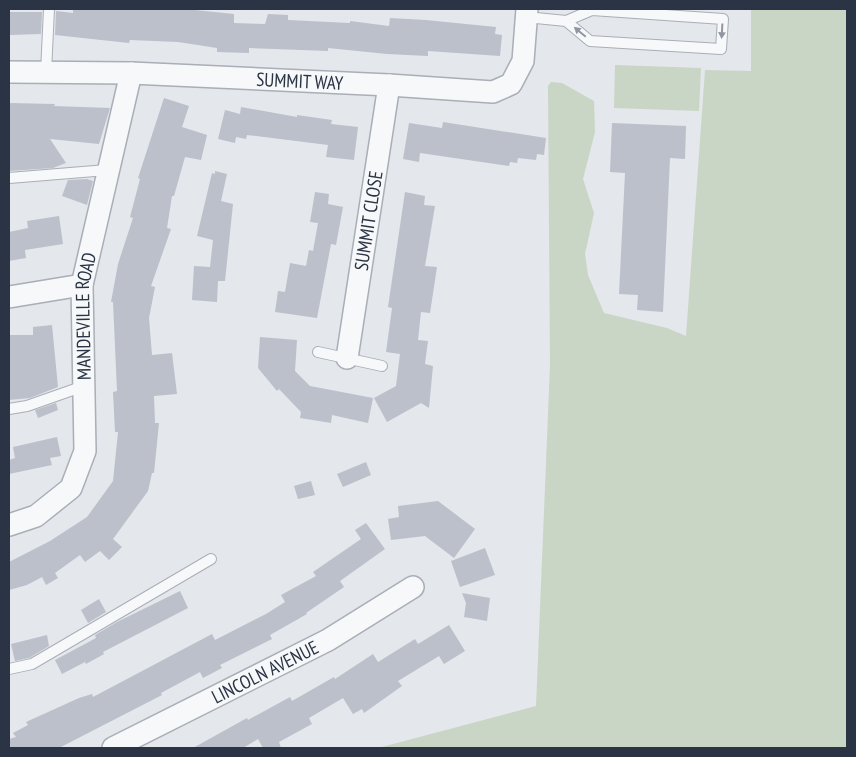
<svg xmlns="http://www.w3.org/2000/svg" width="856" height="757" font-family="'PT Sans Narrow',sans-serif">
  <rect width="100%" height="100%" fill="#e4e7ec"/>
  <g fill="#c9d6c5">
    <path d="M751,9H847V748H378L536,706L550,365L548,86L551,82L562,83L594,101L595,132L583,179L594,213L585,254L588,275L604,313L667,328L686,336L705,70L751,71Z"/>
    <path d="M615,65L701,68L699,111L614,108Z"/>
  </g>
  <g fill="#bbc0ca">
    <path d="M73,9H185L234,14V23L265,24L268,14L288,15V20L350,23V21L389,26L390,18L426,20L496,27L495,34L502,35L500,56L428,51V56L387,54L328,48V51L249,48V53L217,52V48L178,42L130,40L129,43L55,35L56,11L73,13Z"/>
    <path d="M10,12H42L41,34L10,35Z"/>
    <path d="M164,98L189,106L182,127L207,135L201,160L185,157L174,196H172L167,228L171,229L151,286L155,287L149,318L152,355L172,353L177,394L154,396L155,423H159L154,473H152L148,491L113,539L122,547L109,560L100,551L85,562L80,555L55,573L58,578L46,585L42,577L27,585L9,590V562L50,541L87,517L113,481L118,432H115L113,392L117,391L113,302H111L118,264L133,218L130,217L140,179L138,178Z"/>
    <path d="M9,103L55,104L54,106L110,108L99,144L50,139L66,163L53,168L9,171Z"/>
    <path d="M241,107L297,117V115L332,120L331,124L358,127L354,160L326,157L328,145L247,135L246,139L236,137L235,143L218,139L225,110L240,114Z"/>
    <path d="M443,122L546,138L544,155L537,154L536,160L518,158L517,163L510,162L509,166L420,153L419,162L403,159L409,123L442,128Z"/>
    <path d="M612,123L686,126L685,159L670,158L663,312L637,310L638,295L619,294L625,173L610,172Z"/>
    <path d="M215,171L227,174L221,201L233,204L225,281H218L217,302L192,300L194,266L210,267L213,240L197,236L212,173L215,174Z"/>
    <path d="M87,179L93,181L87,205L62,196L68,180Z"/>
    <path d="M315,192L329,194L328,204L343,207L336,245L331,244L317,318L275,312L278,291L285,292L290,263L306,266L309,250L313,251L318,223L310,222Z"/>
    <path d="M405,192L425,196L424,205L435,206L425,266L437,267L430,313L421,312L418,340L428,341L425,364L433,366L429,408L421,403L387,422L374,398L396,386L400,354L386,352L392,308L388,307Z"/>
    <path d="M59,216L63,244L25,250L26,258L9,261V232L28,228L27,221Z"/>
    <path d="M52,325L58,387L30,398L9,400V335H33V327Z"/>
    <path d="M260,337L297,340L295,371L310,386L373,398L368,423L332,415L331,423L300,418L301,412L279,389L277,391L258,368Z"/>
    <path d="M56,403L58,410L38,418L35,410Z"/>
    <path d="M57,437L61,456L50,458L52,465L9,474V460L15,458L13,447Z"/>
    <path d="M366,462L371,475L343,487L337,474Z"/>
    <path d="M311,481L315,495L298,499L294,486Z"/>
    <path d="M438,501L475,529L454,558L425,536L391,540L388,519L399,517L398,506Z"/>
    <path d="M366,523L385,549L340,581L344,587L306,613L307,614L270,635L272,639L220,665L222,668L203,678L200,672L161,693L162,695L59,748H9V739L16,737L13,733L28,725L26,722L79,698L92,694L93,697L212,634L215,640L266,614L285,602L281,595L316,576L313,572L361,539L355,530Z"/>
    <path d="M485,548L495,575L460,587L451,561Z"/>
    <path d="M180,591L188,608L103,652L104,654L86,664L85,662L62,674L55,660L96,638L95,635L117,622Z"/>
    <path d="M462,593L490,598L487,621L464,617L466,603Z"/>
    <path d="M99,599L106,612L88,623L81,610Z"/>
    <path d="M449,625L465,651L444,664L439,656L398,681L402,686L364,713L362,709L353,714L343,698L309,718L312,724L279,742L281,748H263L258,739L243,748H193L247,718L248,720L290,697L292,701L334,677L335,679L373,654L378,662L415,639L418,644Z"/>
    <path d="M47,635L49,646L29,658L15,661L11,644Z"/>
  </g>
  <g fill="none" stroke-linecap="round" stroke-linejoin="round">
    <defs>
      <g id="lane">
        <path d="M526,17L566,21L592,10L723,19L721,49L590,41L566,21"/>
        <path d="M46,72L49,9"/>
        <path d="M9,178L107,170"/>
        <path d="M318,352L382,366"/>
        <path d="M9,409L27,406L84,386"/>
        <path d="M9,669L32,664L211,559"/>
      </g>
      <g id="street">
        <path id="s1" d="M9,72L131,73L389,85L493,92L511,84L523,61L527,9"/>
        <path d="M9,297L82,285"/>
        <path id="s2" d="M347,358L389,85"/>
        <path id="s3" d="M9,525L36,516L71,488L85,451L82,285L131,73"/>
        <path id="s4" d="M113,748L328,640L413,587"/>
      </g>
    </defs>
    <use href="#lane" stroke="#a9aeb7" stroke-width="12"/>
    <use href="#street" stroke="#a9aeb7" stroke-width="24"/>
    <use href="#lane" stroke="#f7f8fa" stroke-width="10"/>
    <use href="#street" stroke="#f7f8fa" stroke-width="21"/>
  </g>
  <defs><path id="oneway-solid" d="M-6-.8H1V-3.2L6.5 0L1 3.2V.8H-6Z" transform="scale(1.25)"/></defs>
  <g fill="#9196a0">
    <use href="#oneway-solid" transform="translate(722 31) rotate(93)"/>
    <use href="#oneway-solid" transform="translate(580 32) rotate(-140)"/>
  </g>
  <g text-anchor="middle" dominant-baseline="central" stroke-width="4" stroke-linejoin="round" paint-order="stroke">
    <g font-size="19" fill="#2b3445" stroke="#f4f6f9">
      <text stroke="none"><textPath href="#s1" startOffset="291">SUMMIT WAY</textPath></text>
      <text stroke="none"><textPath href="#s2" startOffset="139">SUMMIT CLOSE</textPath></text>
      <text stroke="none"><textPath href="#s3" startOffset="248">MANDEVILLE ROAD</textPath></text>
      <text stroke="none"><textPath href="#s4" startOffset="170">LINCOLN AVENUE</textPath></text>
    </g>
  </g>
  <rect width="856" height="757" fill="none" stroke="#2b3445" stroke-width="20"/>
</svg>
